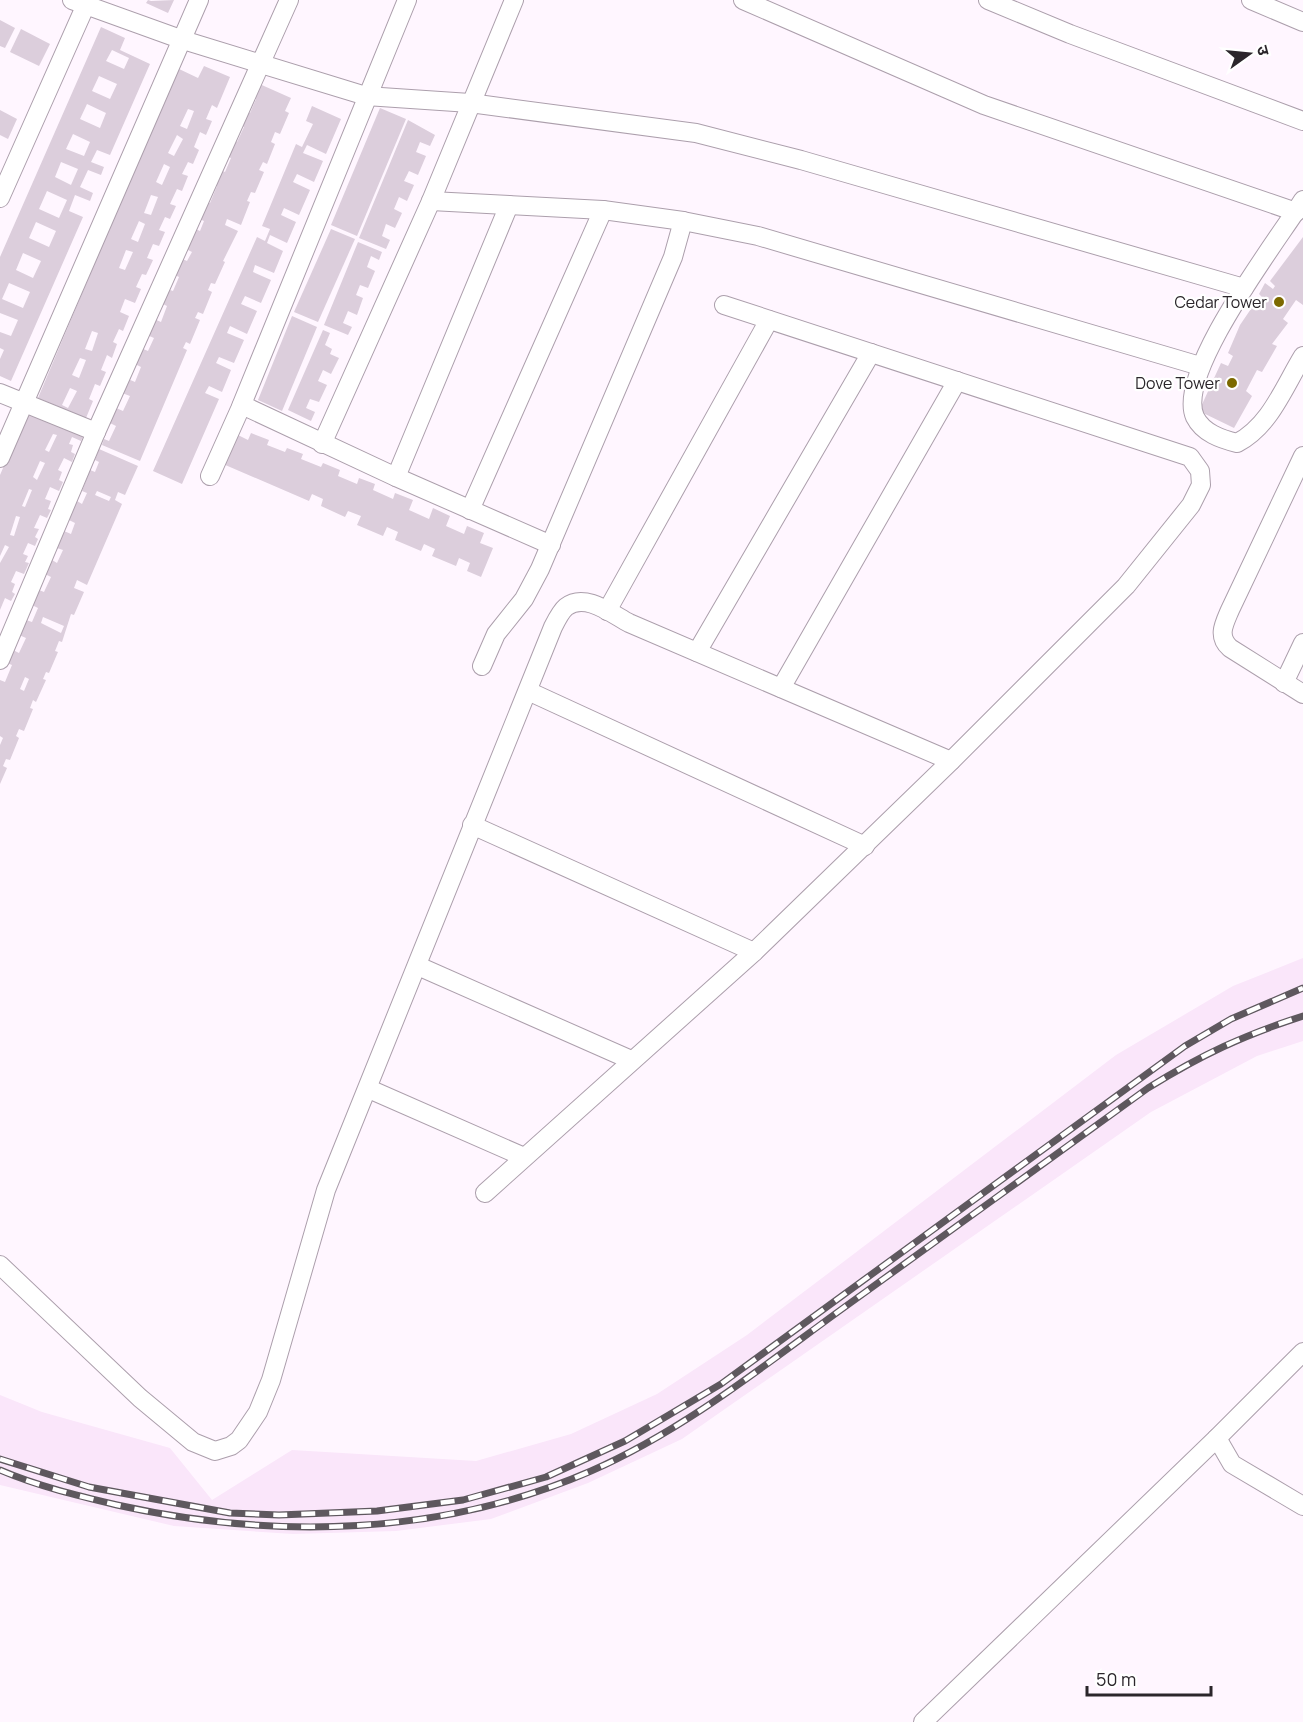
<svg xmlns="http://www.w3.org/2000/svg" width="1303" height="1722" font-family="Manrope,'Noto Sans Devanagari',sans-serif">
  <rect width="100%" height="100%" fill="#fff6ff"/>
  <path fill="#fae6fa" d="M1303,958V1041L1257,1056L1151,1112L682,1439L588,1483L491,1519L396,1531L293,1534L174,1526L0,1485V1395L42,1412L170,1448L212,1500L292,1450L476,1461L571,1434L657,1394L747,1335L1116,1055L1233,986Z"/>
  <g fill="#dccedc" fill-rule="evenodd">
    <path d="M148,0L151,1L174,0L168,13L146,3Z"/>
    <path d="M0,20L15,28L5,48L0,46Z"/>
    <path d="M101,27L125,38L120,50L150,64L110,155L97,150L91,162L104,167L101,175L88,170L80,187L93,193L90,201L75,195L69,211L83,217L11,381L0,376V359L4,350L0,348V332L11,336L18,320L0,313V257ZM112,50L129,58L124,69L106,61ZM99,76L117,84L110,99L92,91ZM87,104L106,113L100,128L80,119ZM73,134L90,142L84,156L66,149ZM61,162L78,169L71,185L55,177ZM47,191L67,200L59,218L39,209ZM36,222L56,231L49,247L29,238ZM23,253L41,261L33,278L16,270ZM9,283L30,292L23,308L2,299Z"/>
    <path d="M21,29L50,44L39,66L10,52Z"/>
    <path d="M204,66L230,77L217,108L212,105L206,119L212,121L206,135L200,132L194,147L199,150L193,164L188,162L182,174L188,176L182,191L177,189L170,204L176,206L170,219L165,217L159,230L165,232L159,246L153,244L147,258L153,260L146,275L142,274L136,287L141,289L135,303L125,299L120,312L129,316L123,331L119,329L113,342L117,344L112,358L107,355L101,370L106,372L100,386L95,384L89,399L93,401L86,418L38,398L177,68L198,78ZM188,109L194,111L187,129L180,126ZM177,135L183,139L174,156L168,153ZM164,164L170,167L162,185L156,182ZM151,195L158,197L151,215L144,213ZM139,221L145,224L138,242L131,239ZM126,250L133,252L125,270L119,268ZM92,331L98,333L92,351L85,349ZM80,358L86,360L79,378L72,375ZM70,388L77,391L68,408L62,405Z"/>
    <path d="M255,82L291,98L285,111L289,113L280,134L275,132L271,142L275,144L267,164L263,162L259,170L264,172L255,193L251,192L247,201L250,202L241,225L227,219L225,225L238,231L223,261L225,262L215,284L211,283L208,290L212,292L203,314L198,312L195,318L200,320L190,344L186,342L183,348L187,350L140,461L102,445L104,439L109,441L116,426L110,423L116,408L123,411L130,396L122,393L128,379L135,382L141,367L135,364L141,348L148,351L154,338L147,335L154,319L161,322L167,306L161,303L167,289L173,291L179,277L173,274L180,258L187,261L192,252L184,248L193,228L200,231L204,221L197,218L205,201L210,203L217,186L212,184L218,169L225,172L231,158L224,155L231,139L237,142L244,127L237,124L243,110L250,113L256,99L249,96Z"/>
    <path d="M312,106L341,119L326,154L307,145L303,153L323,161L314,182L297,174L293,182L310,190L299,215L284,208L281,215L296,222L287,243L270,235L267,243L283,251L274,273L255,265L253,272L271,280L261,303L245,296L241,304L257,311L247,334L230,326L227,333L244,340L234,363L219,357L216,363L231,370L222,392L209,386L205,393L219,399L182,484L153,471L257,237L265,241L270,229L262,226L296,144L302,147L313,124L306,121Z"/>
    <path d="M380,108L406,119L357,236L331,225Z"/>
    <path d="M0,110L17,119L8,139L0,135Z"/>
    <path d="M408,120L435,135L430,146L420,142L416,152L426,156L418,175L409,171L404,181L414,185L407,201L399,197L394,209L402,213L395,228L386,224L382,236L390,240L386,249L359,238Z"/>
    <path d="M331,229L355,239L318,322L294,312Z"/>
    <path d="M1303,237V305L1296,300L1283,319L1288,323L1272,344L1277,346L1262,372L1257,370L1246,391L1252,396L1234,428L1199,411L1221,363L1228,366L1233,356L1228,353L1240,325L1257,300L1262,303L1264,299L1259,294L1265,283L1273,289L1275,286L1270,281Z"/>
    <path d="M358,242L382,252L379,260L371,256L367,267L375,271L368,288L360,285L356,295L363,298L357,315L348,311L343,323L352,327L348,335L324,325Z"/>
    <path d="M292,316L317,327L282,411L258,400Z"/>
    <path d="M323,330L330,333L325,345L332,349L330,354L339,358L331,374L323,370L318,381L327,385L319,402L310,399L306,408L315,412L311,421L288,410Z"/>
    <path d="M28,410L84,434L81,441L72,437L69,444L73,445L71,452L75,454L72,462L64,458L58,470L62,472L59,480L63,482L59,491L50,487L45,499L51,501L48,509L51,510L47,518L40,515L34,528L39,529L35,537L38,539L35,546L28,543L23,554L28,556L25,562L29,563L24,574L16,571L11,582L15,584L12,592L15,594L11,601L5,598L0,610V563L9,547L5,545L0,556V475ZM53,434L57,435L49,452L45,450ZM40,461L45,463L37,480L33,477ZM29,489L32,490L25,507L22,506ZM16,516L20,517L14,536L10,535Z"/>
    <path d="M251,433L269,440L267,445L285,452L287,448L303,454L301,459L321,467L323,463L340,470L338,476L357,484L359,478L375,484L373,490L393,499L395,493L413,500L409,510L429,519L433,508L450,516L446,526L464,534L467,526L484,533L480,543L493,548L481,577L467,571L470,563L459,558L456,566L432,556L435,549L424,544L421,551L395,540L398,532L387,527L383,536L357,525L361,516L348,511L345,517L321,506L323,499L312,494L309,501L223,464L236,434L248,440Z"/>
    <path d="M99,449L138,466L125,495L118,492L115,500L122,504L87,585L77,580L74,588L84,592L74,615L71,614L62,642L59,641L55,651L58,652L49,673L46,672L43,679L46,680L36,702L33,700L30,708L33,709L24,731L19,729L16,736L19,738L10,760L6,759L3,766L7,768L0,784V745L3,738L0,736V680L5,682L12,665L7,663L13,650L19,653L26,638L19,635L26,620L32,622L38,608L32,605L39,590L44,592L51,577L45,574L52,560L57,563L63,550L57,548L64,531L71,534L75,523L69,520L77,501L82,504L87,493L82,491L90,470L95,472L99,462L95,460ZM97,491L111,497L109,501L95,495ZM43,617L64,626L61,633L41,623ZM25,677L29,679L24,691L20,689Z"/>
  </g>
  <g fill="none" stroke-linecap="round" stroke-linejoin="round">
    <defs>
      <g id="minor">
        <path d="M72,0L183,40L366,96L470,103L696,133L801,160L1244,288"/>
        <path d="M743,0L984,105L1296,212"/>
        <path d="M988,0L1070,34L1303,121"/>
        <path d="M1251,0L1303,22"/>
        <path d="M0,198L88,0"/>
        <path d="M1303,200C1278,240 1175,373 1195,417C1203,433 1221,439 1237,443C1270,426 1284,387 1303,356"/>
        <path d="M431,201L603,210L683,221L758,236L1200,366"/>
        <path d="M0,393L96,432"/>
        <path d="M242,405L396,477L551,545"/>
        <path d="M322,444L431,201L514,0"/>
        <path d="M1303,456L1230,610C1224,624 1217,636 1230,648L1303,694"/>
        <path d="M0,458L199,0"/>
        <path d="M210,476L240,409L407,0"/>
        <path d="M396,477L509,205"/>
        <path d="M470,510L603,210"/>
        <path d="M607,611L769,320"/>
        <path d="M697,652L871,353"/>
        <path d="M0,660L96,432L289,0"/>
        <path d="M482,666L496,634L524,599L540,569L673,257L683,221"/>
        <path d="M1284,683L1303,643"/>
        <path d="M781,688L957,381"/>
        <path d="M528,691L865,846"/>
        <path d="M472,825L754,952"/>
        <path d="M418,966L631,1060"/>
        <path d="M369,1089L524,1157"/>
        <path d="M485,1193L754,952L951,761L1126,586L1191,505L1201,485L1200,471L1190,457L724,305"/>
        <path d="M0,1265L140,1398L193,1442L215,1451L231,1446L239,1440L258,1412L271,1380L326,1190L553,627C556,621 561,611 566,607C585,592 612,614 629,623L951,761"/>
        <path d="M1217,1438L1232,1464L1303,1506"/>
        <path d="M923,1722L1217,1438L1303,1352"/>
      </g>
    </defs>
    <use href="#minor" stroke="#ac9fac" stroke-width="20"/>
    <use href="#minor" stroke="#fff" stroke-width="18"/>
    <defs>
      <g id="rail">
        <path d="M0,1459L89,1487L230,1513L279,1515L377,1511L463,1500L546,1477L625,1441L721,1384L1185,1046L1231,1019L1303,988"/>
        <path d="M0,1470C37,1486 79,1496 117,1505C275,1540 442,1536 591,1471C680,1432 757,1371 835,1314C939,1239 1044,1163 1148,1088C1201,1055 1244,1035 1303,1016"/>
      </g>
    </defs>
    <use href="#rail" stroke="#5e585e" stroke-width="7"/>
    <use href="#rail" stroke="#fff" stroke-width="4.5" stroke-dasharray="14" stroke-linecap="butt"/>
  </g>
  <g fill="#7c6900" stroke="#fff" stroke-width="2">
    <circle cx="1279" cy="302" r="6"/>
    <circle cx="1232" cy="383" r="6"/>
  </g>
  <g text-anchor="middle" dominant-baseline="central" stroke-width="4.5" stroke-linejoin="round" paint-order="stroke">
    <g font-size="16" fill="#2b262b" stroke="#fff" text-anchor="end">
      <text x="1267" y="302">Cedar Tower</text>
      <text x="1220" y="383">Dove Tower</text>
    </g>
  </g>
  <g transform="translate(1249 54) rotate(75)" stroke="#ffffff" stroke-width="4.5" paint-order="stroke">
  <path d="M0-4.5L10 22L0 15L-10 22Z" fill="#2b262b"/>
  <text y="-9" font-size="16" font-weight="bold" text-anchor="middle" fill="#2b262b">उ</text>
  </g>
  <path d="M1087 1686v9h124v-9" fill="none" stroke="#2b262b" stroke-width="3"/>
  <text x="1096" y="1686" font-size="18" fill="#2b262b" stroke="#ffffff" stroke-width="4.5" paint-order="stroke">50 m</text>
</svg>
